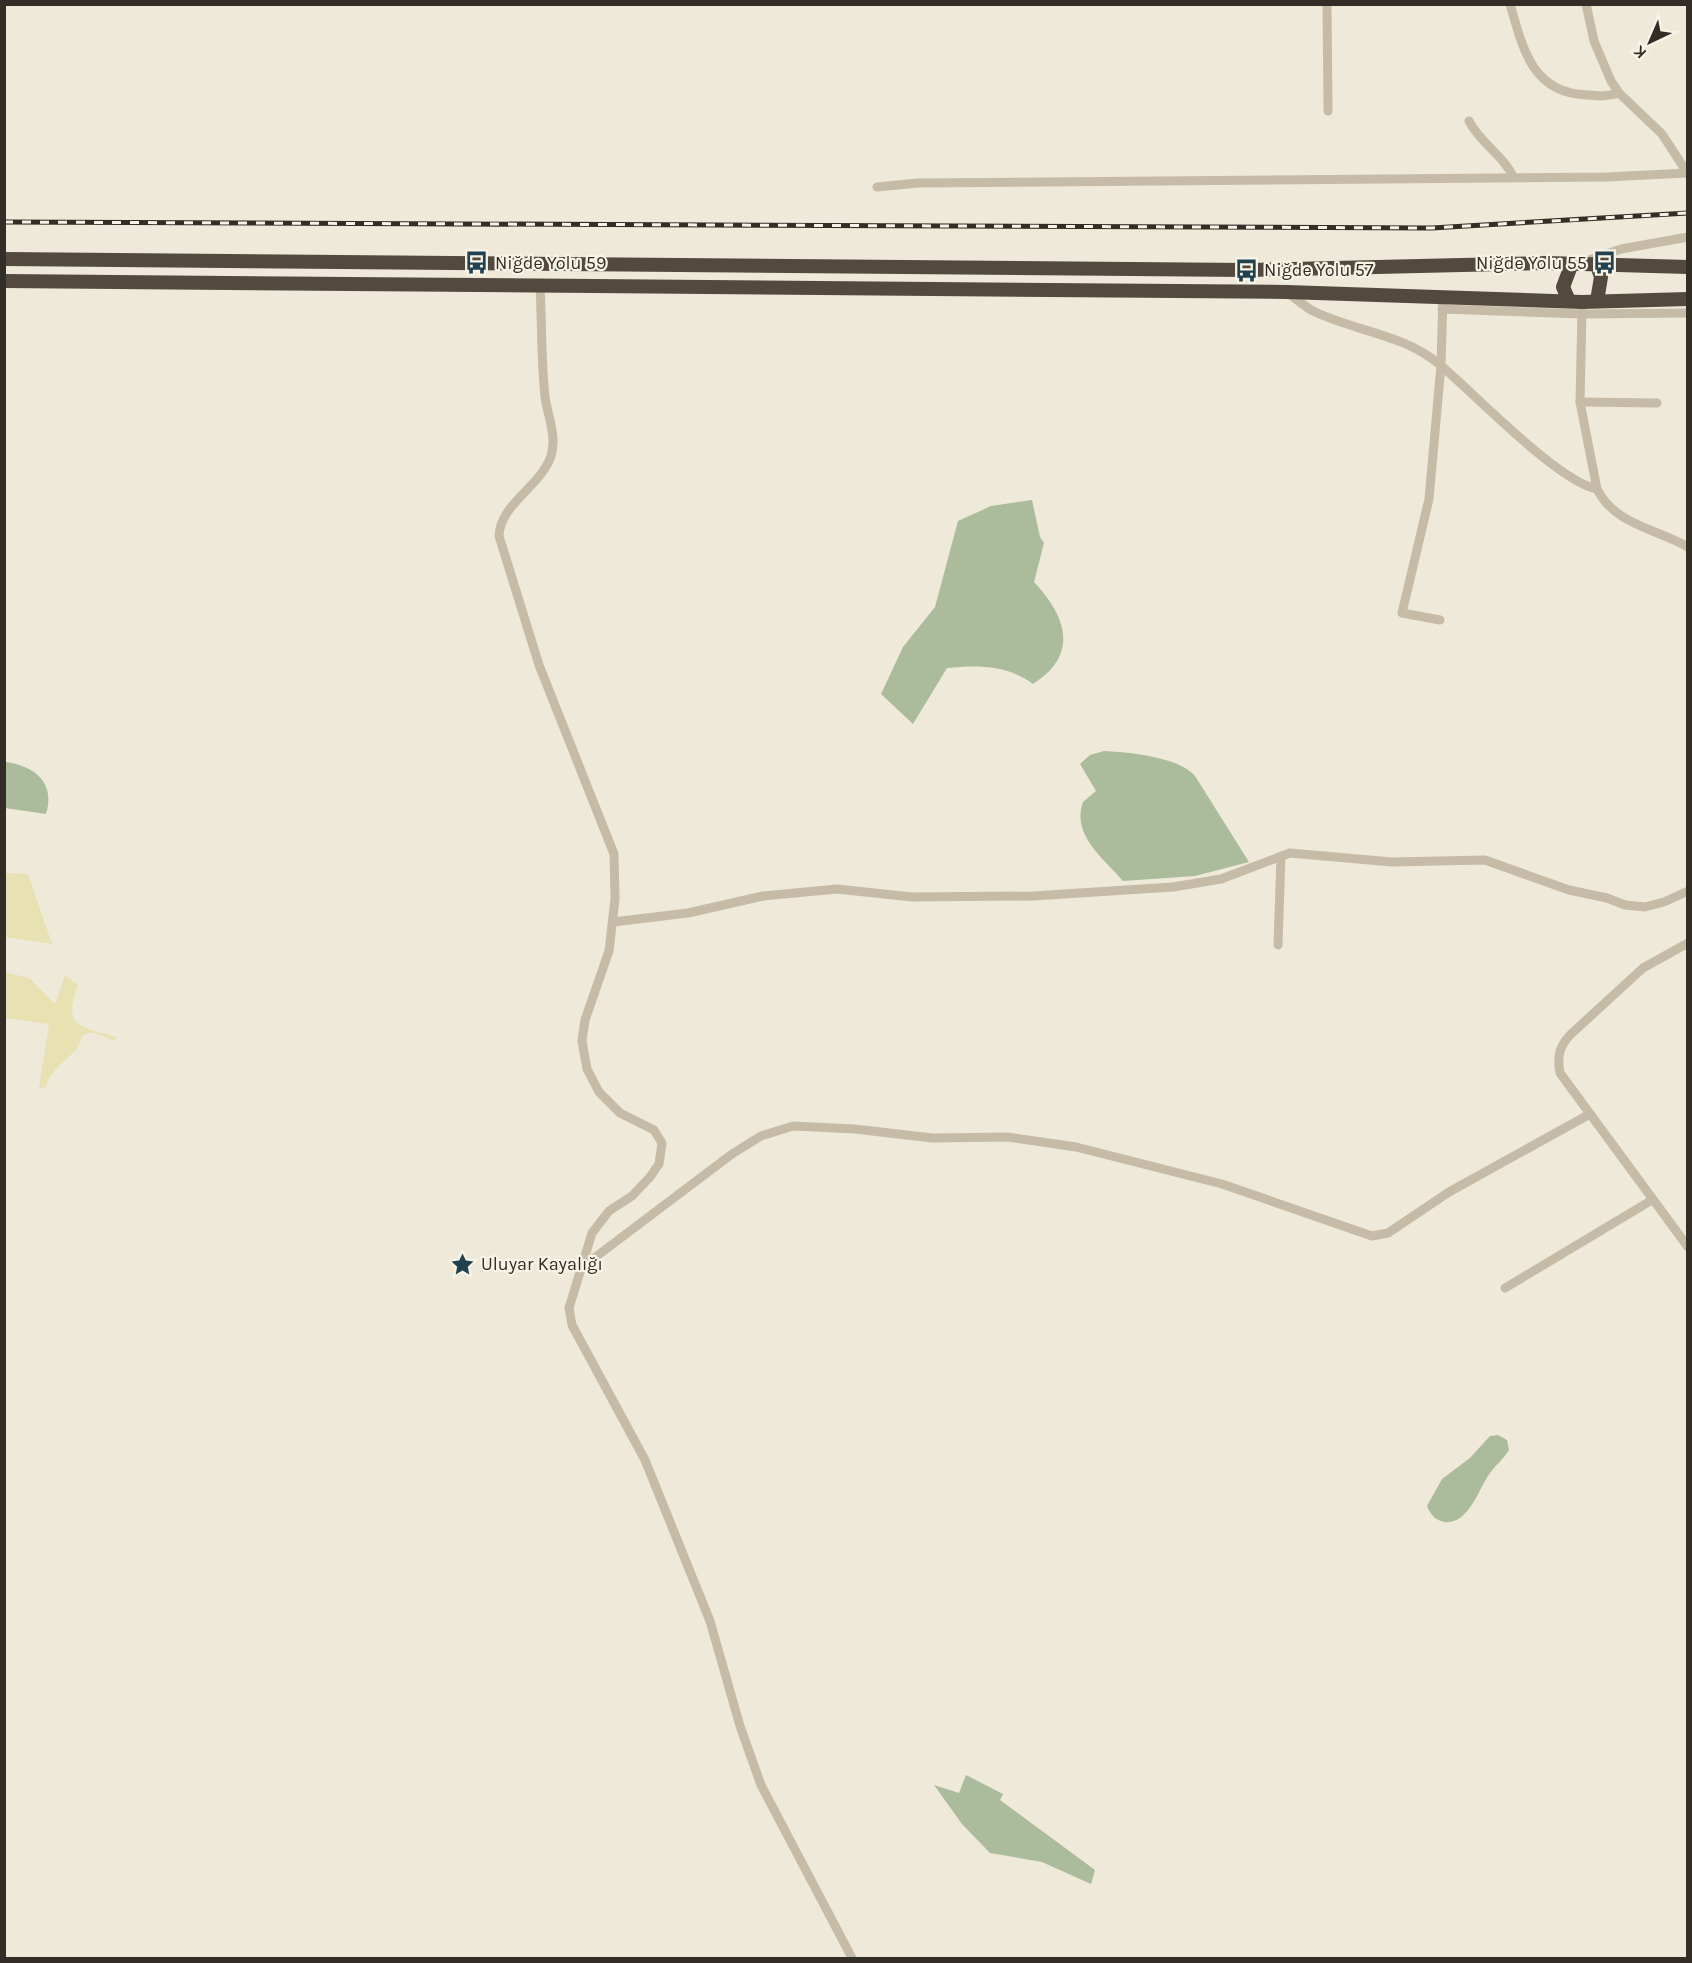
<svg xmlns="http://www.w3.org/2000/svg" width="1692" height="1963" font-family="Karla,sans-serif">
  <rect width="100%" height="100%" fill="#efe9d9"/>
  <g fill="#aabc9b">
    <path d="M1032,500L1040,537L1044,543L1034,582C1067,617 1079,655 1033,684C1007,665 979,665 947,668L913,724L881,694L903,647L935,607L958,521L991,506Z"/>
    <path d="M1104,751C1128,752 1179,757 1195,776L1249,862L1195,876L1123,881C1104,859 1071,835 1083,802L1096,791L1080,764L1090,755Z"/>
    <path d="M5,762C33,765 56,782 46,814L5,808Z"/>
    <path d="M1498,1435L1507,1440L1509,1450C1504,1459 1494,1466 1488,1476C1478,1491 1468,1525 1444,1522C1435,1520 1430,1514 1427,1506L1442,1479L1470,1458L1490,1436Z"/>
    <path d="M966,1775L1003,1794L1000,1800L1095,1870L1091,1884L1042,1862L990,1853L962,1824L934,1785L959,1793Z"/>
  </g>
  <g fill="#e8e1b2">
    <path d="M5,873L28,874L52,944L5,937Z"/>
    <path d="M4,972L29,978L55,1004L65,975L78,985C62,1028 80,1026 116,1037L115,1041C107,1038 96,1031 88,1033C78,1036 81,1045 75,1051C65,1061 48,1073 46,1087L39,1088L49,1024L5,1018Z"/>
  </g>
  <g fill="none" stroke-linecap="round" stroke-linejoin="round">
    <g stroke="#c5bba7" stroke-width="9">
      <path d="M1327,4L1328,111"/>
      <path d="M1510,4C1523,49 1532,93 1587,95C1598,96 1608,97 1619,93"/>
      <path d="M1586,4L1594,41L1611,81L1619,93L1662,134L1688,174"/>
      <path d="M1469,121C1480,143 1505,157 1513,177"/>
      <path d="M877,187L918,183L1607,177L1687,173"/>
      <path d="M1589,260L1621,249L1688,237"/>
      <path d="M540,286C542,322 541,360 545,397C548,417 557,436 551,456C541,486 500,504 499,536L539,665L614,854L615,899L609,951L585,1020L582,1041L587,1069L599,1092L620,1113L654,1130L662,1143L659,1164L650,1177L632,1196L609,1211L592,1233L569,1308L572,1325L645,1460L710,1621L740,1726L761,1785L852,1958"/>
      <path d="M1287,292C1296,299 1304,306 1313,311C1354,331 1403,334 1439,364C1473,392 1558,482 1597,489C1615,525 1655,528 1688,547"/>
      <path d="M1442,309L1582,314L1688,313"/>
      <path d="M1582,310L1580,402L1597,489"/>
      <path d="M1580,402L1657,403"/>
      <path d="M1440,620L1402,613L1429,499L1441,365L1443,296"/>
      <path d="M613,922L688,913L763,896L837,889L912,897L1033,896L1173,887L1221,879L1290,853L1392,862L1485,860L1569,890L1607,898L1625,905L1645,907L1664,902L1688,891"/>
      <path d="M1688,943L1643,968L1570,1035C1559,1047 1557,1057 1560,1073L1688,1247"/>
      <path d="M1278,945L1281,856"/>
      <path d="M581,1268L732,1154L761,1136L793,1126L855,1129L932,1138L1008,1137L1076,1147L1222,1184L1372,1236L1388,1233L1449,1192L1590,1114"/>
      <path d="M1505,1288L1652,1200"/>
    </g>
    <g stroke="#53493e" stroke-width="14">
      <path d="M4,259L1246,270L1547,263L1688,267"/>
      <path d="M1596,263L1601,277L1597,301"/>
      <path d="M4,281L1287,292L1582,302L1688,299"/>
      <path d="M1569,301L1563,287L1572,263"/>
    </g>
    <defs>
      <path id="rail" d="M4,222L1432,228L1688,213"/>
    </defs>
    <use href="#rail" stroke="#322d27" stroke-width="5"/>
    <use href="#rail" stroke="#f7f3e5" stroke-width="3" stroke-dasharray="9" stroke-linecap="butt"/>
  </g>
  <defs>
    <symbol id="bus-bare" viewBox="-9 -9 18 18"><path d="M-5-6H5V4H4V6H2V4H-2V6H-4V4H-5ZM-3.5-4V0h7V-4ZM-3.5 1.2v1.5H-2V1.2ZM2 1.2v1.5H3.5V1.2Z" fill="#204250" stroke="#f7f3e5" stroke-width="2.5" paint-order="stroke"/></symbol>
    <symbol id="sight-bare" viewBox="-9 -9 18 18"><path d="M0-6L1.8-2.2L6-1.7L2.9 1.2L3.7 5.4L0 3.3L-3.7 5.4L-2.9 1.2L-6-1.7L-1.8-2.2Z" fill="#204250" stroke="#f7f3e5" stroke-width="2.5" paint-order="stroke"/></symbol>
  </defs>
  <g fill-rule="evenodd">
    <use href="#bus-bare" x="460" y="246" width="33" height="33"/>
    <use href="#bus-bare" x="1588" y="246" width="33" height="33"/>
    <use href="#bus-bare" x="1230" y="254" width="33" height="33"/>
    <use href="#sight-bare" x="446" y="1248" width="33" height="33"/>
  </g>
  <g text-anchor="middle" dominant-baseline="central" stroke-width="4.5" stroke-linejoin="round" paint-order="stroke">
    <g font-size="18" fill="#322d27" stroke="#f7f3e5" text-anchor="start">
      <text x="495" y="263">Niğde Yolu 59</text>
      <text x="1587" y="263" text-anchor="end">Niğde Yolu 55</text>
      <text x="1264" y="270">Niğde Yolu 57</text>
      <text x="481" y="1264">Uluyar Kayalığı</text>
    </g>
  </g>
  <rect width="1692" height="1963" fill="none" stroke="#322d27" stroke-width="12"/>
  <g transform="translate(1650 42) rotate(224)" stroke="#f7f3e5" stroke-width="4.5" paint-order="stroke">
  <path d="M0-4.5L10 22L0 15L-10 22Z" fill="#322d27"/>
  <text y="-9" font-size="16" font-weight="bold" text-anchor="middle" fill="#322d27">K</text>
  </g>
</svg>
